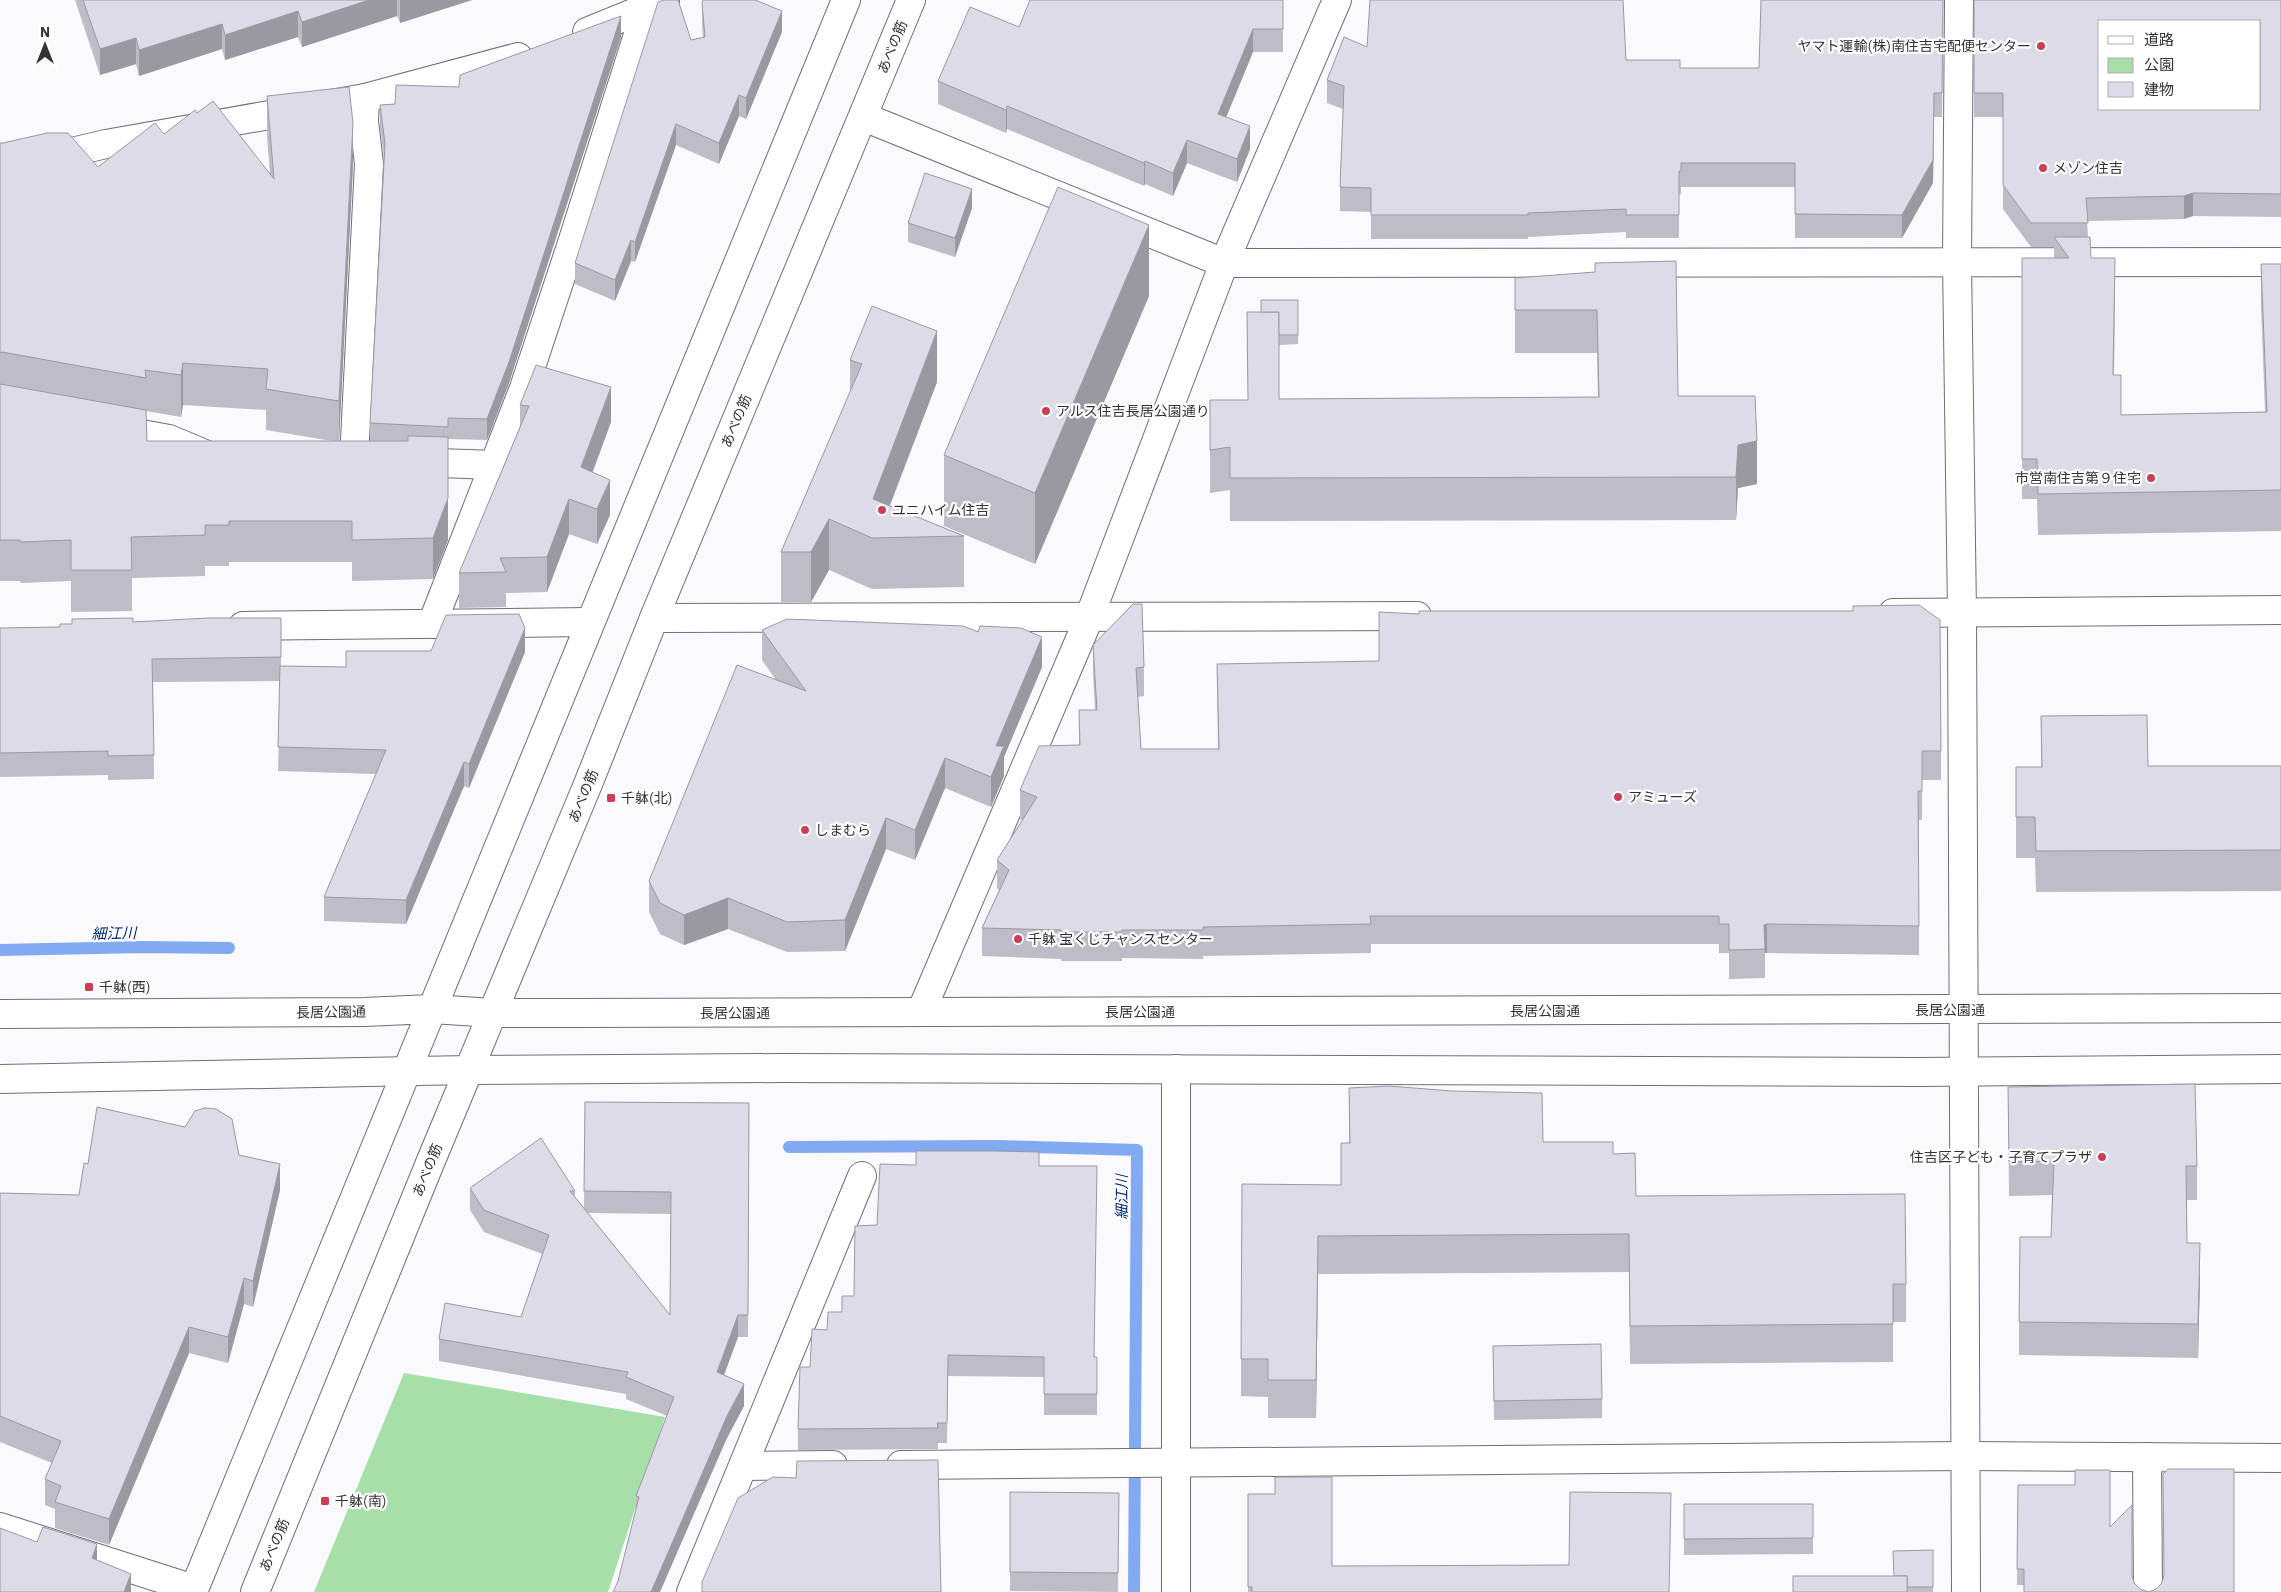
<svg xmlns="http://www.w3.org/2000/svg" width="2281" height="1592" font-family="'IBM Plex Sans','Noto Sans JP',sans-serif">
  <rect width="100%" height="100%" fill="#f9f9fe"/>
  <path fill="#a6dfa8" d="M404,1373L665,1417L608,1592H314Z"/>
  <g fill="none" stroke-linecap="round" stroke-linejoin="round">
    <g stroke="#81aaf2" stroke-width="12">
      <path d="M0,950L143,947L229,948"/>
      <path d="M789,1147L996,1146L1137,1150L1134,1592"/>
    </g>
    <defs>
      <g id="minor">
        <path d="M1959,0L1957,262L1962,613L1966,1592"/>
        <path d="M587,32L665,0"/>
        <path d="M864,117L1224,263L2281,262"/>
        <path d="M0,169L106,144L365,98L518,57"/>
        <path d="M109,428L169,439L207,455"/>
        <path d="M354,459L369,164L364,121L365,98"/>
        <path d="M411,462L495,465"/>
        <path d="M1893,613L2281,610"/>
        <path d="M654,618L1417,616"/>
        <path d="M432,624L524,388L573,240L649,0"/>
        <path d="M243,626L589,622"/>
        <path d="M921,1012L1089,618L1224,263L1337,0"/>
        <path d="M1176,1069V1592"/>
        <path d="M2147,1457L2148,1592"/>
        <path d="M901,1465L1967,1456L2281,1458"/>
        <path d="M744,1466L833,1465"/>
        <path d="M0,1527L194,1589"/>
        <path d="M691,1592L862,1176"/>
      </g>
      <g id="major">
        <path d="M193,1592L846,0"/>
        <path d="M255,1592L430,1163L588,784L654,618L911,0"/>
      </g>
      <g id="highway">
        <path d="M0,1014L364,1012L432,1009L493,1013H570L2281,1008"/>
        <path d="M0,1079L469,1070L783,1068L1919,1072L2281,1069"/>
      </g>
    </defs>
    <use href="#minor" stroke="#6e6e79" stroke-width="30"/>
    <use href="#major" stroke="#6e6e79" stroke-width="30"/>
    <use href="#highway" stroke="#6e6e79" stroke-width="30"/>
    <use href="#minor" stroke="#fff" stroke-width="28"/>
    <use href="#major" stroke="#fff" stroke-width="28"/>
    <use href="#highway" stroke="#fff" stroke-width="28"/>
  </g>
  <g fill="#bdbcc7" fill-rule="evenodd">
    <path d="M75,0H472L400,23L397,16L302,47L298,37L225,60L222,49L139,76L136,64L100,75Z"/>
    <path d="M1283,0V52H1253L1226,117L1250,149L1237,182L1187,163L1173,196L1145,184L1144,186L1007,129L1006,133L938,104V81L1019,27Z"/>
    <path d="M1943,0L1942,117H1934L1933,183L1902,238H1795V187H1681V194L1679,195V238H1626V232L1528,237V239H1371V212L1340,211V187L1343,109L1327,103V80L1367,47L1626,60L1680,68H1759Z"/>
    <path d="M1974,0H2281V217L2193,216L2184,219L2087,221L2088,237L2091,258L2115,298L2114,375L2121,415L2265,412L2261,305V264H2281V531L2038,535L2037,499H2022V258H2054V247H2031L2003,209V117H1974Z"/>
    <path d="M702,3L782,32L746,119L739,116L719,164L676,145L635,262L631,261L615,301L575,284V263L691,40L703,38L702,24Z"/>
    <path d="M621,37L509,383L487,440L448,439V540L433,579L352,581V562H229V566H205V576L132,578V611L71,612V581L21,583L20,581H0V143L98,167L164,134L197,113L270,173L267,137V96L353,165L339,441H370V423L384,158L380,126V105L395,104L459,87ZM183,405L266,410V430L332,441H147L146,411L181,417Z"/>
    <path d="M972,208L955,257L908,242V223Z"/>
    <path d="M1595,272L1678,396L1757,484L1738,488L1736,520L1230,521V490L1210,493V400H1248L1247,312H1261L1298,300V344L1279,345V399L1598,397L1597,353H1515V278Z"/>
    <path d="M1149,296L1035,564L944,526V455Z"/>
    <path d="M850,360L937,382L890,506L964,536V587L872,589L829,570L811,602H781V552L850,393Z"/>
    <path d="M536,365L611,422L593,472L610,515L597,544L569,534L547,592L506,593V607L459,608V573L520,426V405Z"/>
    <path d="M281,618V666L346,667L525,652L469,788L464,786L406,924L324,921V897L376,774L278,771L280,681L153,682L154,779L108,780V775L0,777V628L60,627L133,622Z"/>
    <path d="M762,630L1042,667L1004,757V776L991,807L945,788L915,860L886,849L845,951L787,952L728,929L684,945L660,934L649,912V881L776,680L762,660Z"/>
    <path d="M1093,645L1144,667V696L1138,697L1141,749H1218L1217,664L1941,751V780H1922V820H1919V955L1767,953H1765V978L1729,979V953H1719V944H1371V953L1203,956V959L1122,958V961H1061V959L982,956V928L999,890L997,888V860L1023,820L1020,819V790L1079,745V710H1095L1093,674Z"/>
    <path d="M2041,716L2148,766H2281V891L2036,892L2035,858H2016V767H2041Z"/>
    <path d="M2008,1087L2197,1166V1200H2187V1243L2200,1277L2198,1358L2019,1355V1322L2051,1237L2052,1195L2009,1196Z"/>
    <path d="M1349,1088L1543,1142L1613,1154L1636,1196L1906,1284V1322H1893V1362L1630,1364L1629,1272L1318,1274L1316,1418H1268V1397L1241,1396V1359L1341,1185L1349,1143Z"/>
    <path d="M585,1102L749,1103L748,1337H738L724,1375L744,1406L727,1438L618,1581L636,1509V1496L667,1416L626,1399V1394L439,1361V1339L521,1317L542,1254L484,1232L470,1210V1188L575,1191V1198L584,1209ZM588,1213L671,1214L670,1315Z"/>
    <path d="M239,1155L280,1190L253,1307L244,1304L228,1363L189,1353L109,1545L55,1528V1509L45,1505V1479L52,1463L0,1442V1193L79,1195L88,1164Z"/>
    <path d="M916,1165L1039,1166L1095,1357H1097V1415H1044V1377L948,1376L947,1443H938V1449L798,1450V1429L810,1367L827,1330L854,1296Z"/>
    <path d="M1493,1346L1602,1399V1418L1494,1420Z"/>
    <path d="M2018,1485L2110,1527L2132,1577L2135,1584L2140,1589L2149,1592H2234H2024V1585H2017Z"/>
    <path d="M1010,1492L1119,1493L1118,1592L1010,1591Z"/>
    <path d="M1248,1494L1332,1566L1670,1592H1248Z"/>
    <path d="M1684,1504H1813V1554L1684,1555Z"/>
    <path d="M1793,1576L1933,1587V1592H1793Z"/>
  </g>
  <g fill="#9a99a2">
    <path d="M369,0H397V16L302,47V22Z"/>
    <path d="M400,0H472L400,23Z"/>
    <path d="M298,11V37L225,60V35Z"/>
    <path d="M782,11V32L746,119V98Z"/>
    <path d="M621,16V37L509,383L487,440V419Z"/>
    <path d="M222,24V49L139,76V50Z"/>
    <path d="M1253,29V52L1218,137V114Z"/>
    <path d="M136,38V64L100,75V49Z"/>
    <path d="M739,95V116L719,164V143Z"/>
    <path d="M1007,106V129L1006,133V110Z"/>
    <path d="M1934,117L1933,183L1902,238V215Z"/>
    <path d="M353,123V165L339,442V401Z"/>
    <path d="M676,124V145L635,262V242Z"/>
    <path d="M1250,126V149L1237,182V159Z"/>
    <path d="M1187,140V163L1173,196V173Z"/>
    <path d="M1145,161V184L1144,186V163Z"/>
    <path d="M972,189V208L955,257V238Z"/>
    <path d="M2193,193V216L2184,219V196Z"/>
    <path d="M1149,225V296L1035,564V493Z"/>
    <path d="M631,240V261L615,301V280Z"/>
    <path d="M937,331V382L877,538L873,499Z"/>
    <path d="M183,363V405L181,417V375Z"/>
    <path d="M611,387V422L581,502V467Z"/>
    <path d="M1757,441V484L1738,488L1736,520V477L1738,445Z"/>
    <path d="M610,480V515L597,544V509Z"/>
    <path d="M448,498V540L433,579V538Z"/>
    <path d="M569,499V534L547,592V557Z"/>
    <path d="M829,519V570L811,602V552Z"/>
    <path d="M525,628V652L469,788V764Z"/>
    <path d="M1042,637V667L1004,757V776L991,807V777L996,746Z"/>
    <path d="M945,758V788L915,860V830Z"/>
    <path d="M464,762V786L406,924V900Z"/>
    <path d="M886,818V849L845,951V920Z"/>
    <path d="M728,898V929L684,945V915Z"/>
    <path d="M1767,924V953H1765L1764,925Z"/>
    <path d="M280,1164V1190L253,1307V1281Z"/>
    <path d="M1318,1236V1274L1316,1418V1380Z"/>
    <path d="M2200,1243V1277L2198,1358V1324Z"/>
    <path d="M244,1278V1304L228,1363V1337Z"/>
    <path d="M738,1315V1337L717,1394V1372Z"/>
    <path d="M189,1327V1353L109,1545V1519Z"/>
    <path d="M744,1384V1406L727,1438L660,1592H651L727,1416Z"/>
    <path d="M97,1544V1574L92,1558Z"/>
    <path d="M131,1574V1592H124Z"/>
  </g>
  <g fill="#dcdbe7" stroke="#9a99a2" fill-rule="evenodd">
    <path d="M83,0H369L302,22L298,11L225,35L222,24L139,50L136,38L100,49Z"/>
    <path d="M664,0H678L691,40L705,37L702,3L703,0H755L782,11L746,98L739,95L719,143L676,124L635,242L631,240L615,280L575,263L658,2Z"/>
    <path d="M1030,0H1283V29H1253L1218,114L1250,126L1237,159L1187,140L1173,173L1145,161L1144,163L1007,106L1006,110L938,81L970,7L1019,27Z"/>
    <path d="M1370,0H1623L1626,60H1680V68H1759L1761,0H1943L1942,93H1934L1933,160L1902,215L1795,214V163H1681V171H1679V215H1626V209L1528,213V215H1371V188L1340,187L1344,86L1327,80L1344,37L1367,47Z"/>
    <path d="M1974,0H2281V194L2193,193L2184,196L2086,198L2088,223H2031L2003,185V93H1974ZM2100,21H2260V109H2100Z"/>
    <path d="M621,16L509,362L487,419L448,418V427L370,423L385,144L380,105L395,104L396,85L459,87L460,75Z"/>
    <path d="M349,87L353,123L339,401L266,389L268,369L183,363L181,375L145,370L146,378L2,352L0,353V143H3L47,133H68L98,167L155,123L164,134L195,110L197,113L213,101L274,179L267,96Z"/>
    <path d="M925,173L972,189L955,238L908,223Z"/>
    <path d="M1058,187L1149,225L1035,493L944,455Z"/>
    <path d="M2054,237H2090L2091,258H2115L2113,375H2121V415L2267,412L2261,264H2281V490L2038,494L2037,459H2022V258H2069Z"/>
    <path d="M1676,261L1678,396H1755L1757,441L1738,445L1736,477L1230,478V447L1210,450V400H1248L1247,312H1279V399L1599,397L1597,310H1515V278L1595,272V263Z"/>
    <path d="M1261,300H1298V335H1279V312H1261Z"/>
    <path d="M872,306L937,331L873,499L964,536L872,538L829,519L811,552H781L862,364L850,360Z"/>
    <path d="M536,365L611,387L581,467L610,480L597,509L569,499L547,557L500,558L506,572L459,573L529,406L520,405Z"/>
    <path d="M0,384L146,410L147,441H408V436L448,437V498L433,538L352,540V521H229V525H205V535L131,537L132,570H71V540L21,542L20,540H0Z"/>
    <path d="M1133,604H1142L1144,667L1136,668L1141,749H1219L1217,664L1379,661V612L1419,614V611H1853V606L1919,605L1940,620L1941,751H1922V791H1918L1919,926L1767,924L1764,925L1765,949L1729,950V924H1719V916H1370L1371,924L1203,927V930H1122V932H1061V930L982,928L1009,870L997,860L1037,797L1020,790L1039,746L1080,745L1079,710H1097L1093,645Z"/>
    <path d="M519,614L525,628L469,764L464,762L406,900L324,897L386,750L278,747L280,666L346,667V651H431L446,615Z"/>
    <path d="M133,618V622L208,618H281V657L152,659L154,755L108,756V751L0,753V628L60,627V624H72V619Z"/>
    <path d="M787,619L963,626L978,632L980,626L1021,628L1042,637L996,746H1004L991,777L945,758L915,830L886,818L845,920L787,922L728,898L684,915L660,903L649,881L737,665L806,691L762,630Z"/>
    <path d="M2147,715L2148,766H2281V850L2036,851L2035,817H2016V767H2042L2041,716Z"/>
    <path d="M2195,1084L2197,1166H2186L2187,1243H2200L2198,1324L2019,1322L2020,1237H2051L2054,1161L2009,1162L2008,1087Z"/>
    <path d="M1389,1086L1452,1091L1542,1093L1543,1142H1613V1154L1635,1153L1636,1196L1905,1194L1906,1284H1893V1324L1630,1326L1629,1234L1318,1236L1316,1380H1268V1359H1241L1242,1184L1341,1185V1143H1350L1349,1088Z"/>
    <path d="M585,1102L749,1103L748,1315H738L717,1372L744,1384L727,1416L651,1592H613L618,1581L639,1497L636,1496L674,1397L626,1377L628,1372L439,1339L445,1303L521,1317L549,1235L484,1210L470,1188L541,1138L575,1191H570L670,1315L671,1192L584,1191Z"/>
    <path d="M97,1107L185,1127L195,1111L205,1108L216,1109L232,1119L239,1155L280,1164L253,1281L244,1278L228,1337L189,1327L109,1519L55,1502L61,1486L45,1479L61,1441L0,1416V1193L79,1195L84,1163L88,1164Z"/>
    <path d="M916,1151H994L1039,1152V1166H1097L1094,1357H1097V1394H1044V1357L948,1355L947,1423H937L938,1428L798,1429L800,1367H810L812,1329L827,1330L828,1312H842V1296H854L855,1226L877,1225L880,1164L916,1165Z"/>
    <path d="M1601,1344L1602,1399L1494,1401L1493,1346Z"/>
    <path d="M938,1460L941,1592H702V1582L738,1498L773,1477L796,1478L797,1461Z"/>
    <path d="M2168,1469H2234V1592H2024V1569H2017L2018,1485H2075V1470H2110V1527L2132,1505V1577L2135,1584L2140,1589L2149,1592L2156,1589L2161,1584L2164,1576L2163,1474Z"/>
    <path d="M1275,1477H1332V1566L1569,1565L1570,1492L1671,1493L1669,1592H1252V1587H1248V1494H1275Z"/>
    <path d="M1010,1492L1119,1493L1118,1573L1010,1572Z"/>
    <path d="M1684,1504H1813V1538L1684,1539Z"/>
    <path d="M43,1527L97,1544L92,1558L131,1574L124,1592H0V1528L37,1542Z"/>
    <path d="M1933,1550V1587H1907V1576H1894L1893,1551Z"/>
    <rect x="1793" y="1576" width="114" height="16"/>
  </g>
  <g fill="#cd3d54" stroke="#fff" stroke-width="2">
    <circle cx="2041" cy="46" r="5"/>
    <circle cx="2043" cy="168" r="5"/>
    <circle cx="1046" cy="411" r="5"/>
    <circle cx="2151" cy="478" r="5"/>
    <circle cx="882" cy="510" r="5"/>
    <circle cx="1618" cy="797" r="5"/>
    <rect x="606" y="793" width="10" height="10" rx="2.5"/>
    <circle cx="805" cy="830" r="5"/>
    <circle cx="1018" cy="939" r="5"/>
    <rect x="84" y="982" width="10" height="10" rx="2.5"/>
    <circle cx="2102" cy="1157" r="5"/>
    <rect x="320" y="1496" width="10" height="10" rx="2.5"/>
  </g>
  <g text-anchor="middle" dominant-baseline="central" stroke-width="4.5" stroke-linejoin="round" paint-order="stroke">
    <g font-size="14" fill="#323237" stroke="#fff" text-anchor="start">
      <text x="2031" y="46" text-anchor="end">ヤマト運輸(株)南住吉宅配便センター</text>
      <text x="2053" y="168">メゾン住吉</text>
      <text x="1056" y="411">アルス住吉長居公園通り</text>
      <text x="2141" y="478" text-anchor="end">市営南住吉第９住宅</text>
      <text x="892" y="510">ユニハイム住吉</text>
      <text x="1628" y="797">アミューズ</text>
      <text x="621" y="798">千躰(北)</text>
      <text x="815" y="830">しまむら</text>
      <text x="1028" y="939">千躰 宝くじチャンスセンター</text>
      <text x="99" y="987">千躰(西)</text>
      <text x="2092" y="1157" text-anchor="end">住吉区子ども・子育てプラザ</text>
      <text x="335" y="1501">千躰(南)</text>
    </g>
    <g font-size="14" fill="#323237" stroke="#fff">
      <text transform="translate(892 47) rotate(-68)">あべの筋</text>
      <text transform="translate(736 421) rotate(-67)">あべの筋</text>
      <text transform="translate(583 796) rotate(-68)">あべの筋</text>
      <text x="1950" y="1010">長居公園通</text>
      <text x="1545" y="1011">長居公園通</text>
      <text transform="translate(331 1012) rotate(-1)">長居公園通</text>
      <text x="1140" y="1012">長居公園通</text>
      <text x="735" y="1013">長居公園通</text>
      <text transform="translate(427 1170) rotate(-68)">あべの筋</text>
      <text transform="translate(274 1545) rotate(-68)">あべの筋</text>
    </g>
    <g font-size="15" font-style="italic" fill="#002c7c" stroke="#fff">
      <text transform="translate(114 933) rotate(-1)">細江川</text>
      <text transform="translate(1121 1197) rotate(-90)">細江川</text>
    </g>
  </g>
  <rect x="2098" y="20" width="162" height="90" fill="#ffffff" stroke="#adadaf"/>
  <rect x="2108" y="36" width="25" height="8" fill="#ffffff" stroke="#adadaf"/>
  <text x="2144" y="45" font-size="15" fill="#323237">道路</text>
  <rect x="2108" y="58" width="25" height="15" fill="#a6dfa8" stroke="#adadaf"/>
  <text x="2144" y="70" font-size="15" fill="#323237">公園</text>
  <rect x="2108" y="82" width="25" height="15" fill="#dcdbe7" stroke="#adadaf"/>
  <text x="2144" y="95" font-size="15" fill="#323237">建物</text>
  <g transform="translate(45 45)" stroke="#ffffff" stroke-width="4" paint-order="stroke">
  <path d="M0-4L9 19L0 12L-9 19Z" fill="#323237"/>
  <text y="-8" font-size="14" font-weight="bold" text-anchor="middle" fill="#323237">N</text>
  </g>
</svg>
